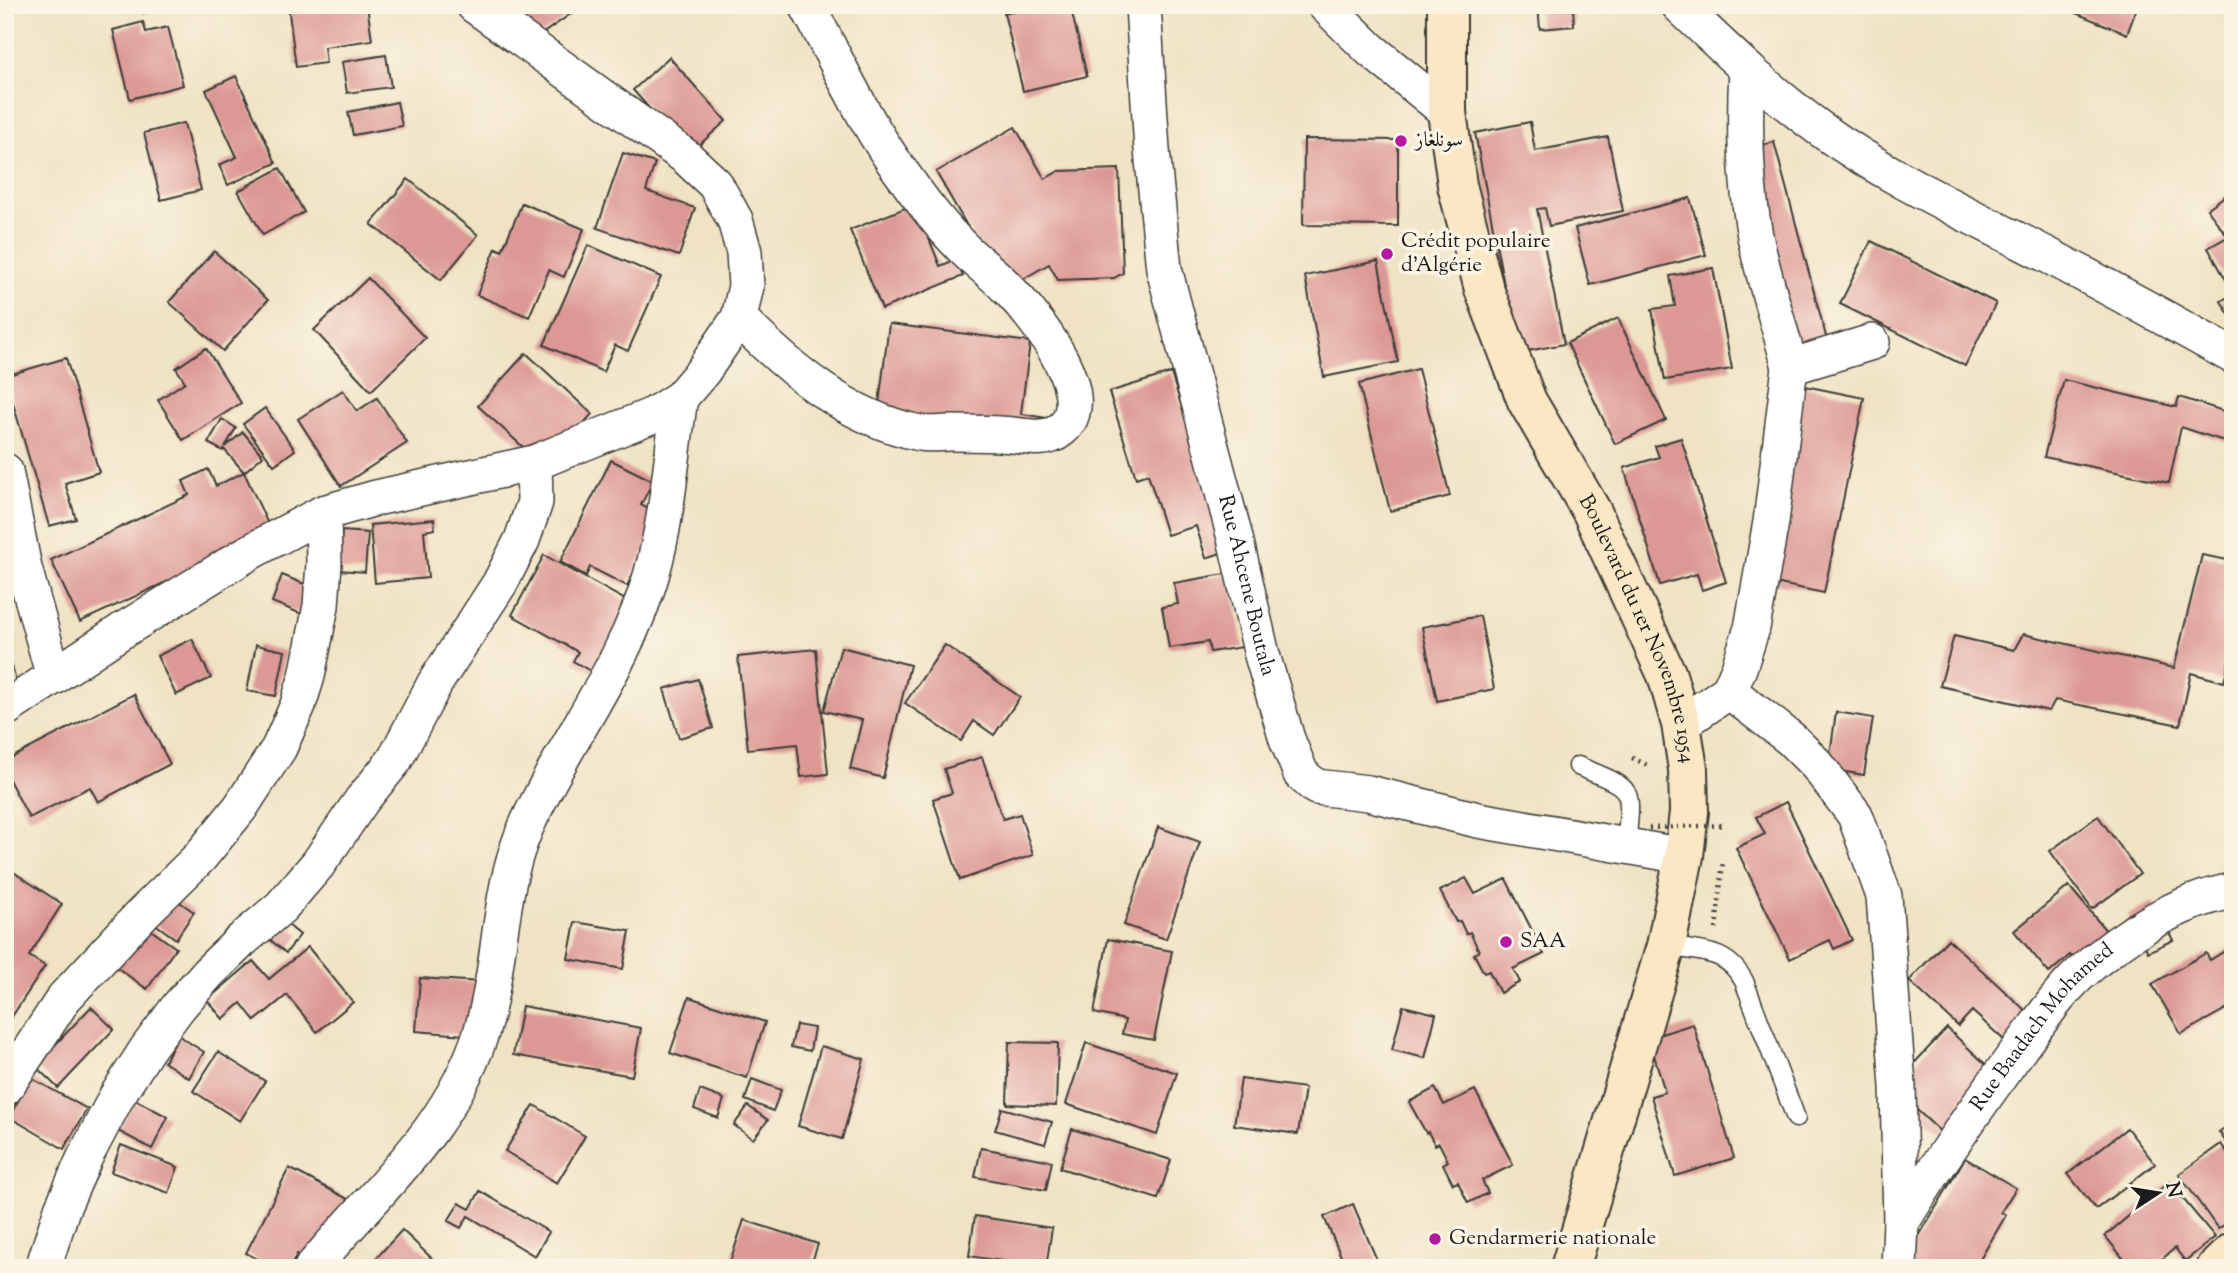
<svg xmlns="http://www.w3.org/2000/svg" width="2238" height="1273" font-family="'Sorts Mill Goudy',Amiri,serif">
  <rect width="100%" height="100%" fill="#fcf5e5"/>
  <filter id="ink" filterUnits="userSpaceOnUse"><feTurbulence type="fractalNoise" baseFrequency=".0143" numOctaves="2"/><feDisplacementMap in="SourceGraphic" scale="14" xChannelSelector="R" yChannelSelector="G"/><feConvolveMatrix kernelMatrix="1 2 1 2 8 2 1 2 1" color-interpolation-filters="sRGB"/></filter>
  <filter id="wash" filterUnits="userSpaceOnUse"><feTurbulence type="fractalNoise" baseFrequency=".00686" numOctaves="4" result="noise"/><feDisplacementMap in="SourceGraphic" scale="28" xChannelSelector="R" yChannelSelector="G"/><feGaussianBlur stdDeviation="1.57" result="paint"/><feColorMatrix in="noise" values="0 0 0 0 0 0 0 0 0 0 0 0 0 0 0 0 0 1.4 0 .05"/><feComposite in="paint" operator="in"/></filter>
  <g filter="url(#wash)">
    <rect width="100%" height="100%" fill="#efe3c4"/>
    <g id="blocks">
      <g fill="#dc9894">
        <path d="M140,5H165V6L143,13Z"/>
        <path d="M288,5H367L372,40L324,47L326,63L296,67Z"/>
        <path d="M503,5H567L572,13L529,43Z"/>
        <path d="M1036,5H1070L1087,76L1023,91L1004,13Z"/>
        <path d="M1538,5H1573L1574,26L1540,29Z"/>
        <path d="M2056,5H2138L2127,34Z"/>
        <path d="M143,22L146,32L168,27L183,85L130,99L113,30Z"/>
        <path d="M386,55L391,87L347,93L342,62Z"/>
        <path d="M669,57L726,121L689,154L633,90Z"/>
        <path d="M236,76L276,163L228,185L219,165L237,157L206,90Z"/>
        <path d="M397,102L402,126L353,135L348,112Z"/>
        <path d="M1530,122L1535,151L1608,137L1623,211L1549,226L1545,208L1537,209L1564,344L1517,353L1475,133Z"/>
        <path d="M184,123L201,190L161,200L144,133Z"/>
        <path d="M1015,127L1045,179L1059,171L1119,169L1123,273L1114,278L1058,280L1049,264L1004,290L936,172Z"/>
        <path d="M1304,139L1398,140V226L1303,225Z"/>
        <path d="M1774,142L1828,344L1773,358L1730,154Z"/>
        <path d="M623,153L655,163L646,191L695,208L679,256L597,228Z"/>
        <path d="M280,168L304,212L263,235L238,191Z"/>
        <path d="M408,179L478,235L441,280L371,224Z"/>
        <path d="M2233,190V227L2225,233L2207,209Z"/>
        <path d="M1690,198L1706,255L1590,285L1575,228Z"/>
        <path d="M522,203L584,229L564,277L549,270L529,317L477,295L496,248L502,251Z"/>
        <path d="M915,204L940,266L955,260L963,276L882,309L850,230Z"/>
        <path d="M2233,234V292L2208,248Z"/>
        <path d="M1871,241L1996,303L1965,366L1840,304Z"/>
        <path d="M588,245L661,277L628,351L615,345L603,372L544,345Z"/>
        <path d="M214,251L268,300L223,351L169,302Z"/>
        <path d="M1378,261L1398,362L1324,377L1305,276Z"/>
        <path d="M1713,268L1732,369L1665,380L1652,309L1675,306L1670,276Z"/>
        <path d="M368,278L425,338L371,391L314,330Z"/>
        <path d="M2233,294V321L2221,301Z"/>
        <path d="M1618,318L1666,420L1615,444L1567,343Z"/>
        <path d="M889,324L1030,342L1021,414L1047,418L1044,442L877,420Z"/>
        <path d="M206,348L241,403L183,440L158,400L185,382L176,368Z"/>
        <path d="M526,353L592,414L545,467L478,406Z"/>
        <path d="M66,358L99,472L65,483L76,519L49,526L5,376Z"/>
        <path d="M1418,369L1450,496L1390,511L1359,384Z"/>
        <path d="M1171,373L1227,551L1206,558L1196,526L1167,535L1148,474L1136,478L1109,392Z"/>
        <path d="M2064,380L2176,407L2179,397L2233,414V434L2230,443L2181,427L2169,483L2044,457Z"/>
        <path d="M1805,386L1864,398L1824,593L1765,581Z"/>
        <path d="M343,390L357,411L377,398L407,443L341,486L298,419Z"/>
        <path d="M265,408L295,450L274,465L243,424Z"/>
        <path d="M222,419L236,428L225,447L243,432L263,456L244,472L224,449L223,451L208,443Z"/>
        <path d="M1681,438L1726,582L1702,590L1697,574L1660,585L1624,468L1659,457L1655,446Z"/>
        <path d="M611,460L653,481L641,505L662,516L627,586L590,567L586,576L560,562Z"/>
        <path d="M208,469L216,486L244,472L272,533L80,622L51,560L189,495L183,481Z"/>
        <path d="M434,519L435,529L424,531L428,578L375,583L370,525Z"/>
        <path d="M342,531L368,533L365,572L338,570Z"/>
        <path d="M544,555L645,611L606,680L573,661L578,652L512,615Z"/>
        <path d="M2202,555L2233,561V645L2224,682L2191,673L2180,725L2055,700L2049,711L1940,686L1954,636L2014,650L2023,634L2174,668Z"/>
        <path d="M1231,573L1243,647L1210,652L1208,642L1169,648L1162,607L1178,604L1174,583Z"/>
        <path d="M282,575L314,588L304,615L272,602Z"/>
        <path d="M1480,616L1494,689L1437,701L1422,627Z"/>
        <path d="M5,639L19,692L5,696Z"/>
        <path d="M192,639L211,678L176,695L157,656Z"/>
        <path d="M256,645L285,651L276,696L247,691Z"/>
        <path d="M945,645L1020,697L994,735L974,721L961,741L905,703Z"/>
        <path d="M841,647L910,665L883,778L850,769L862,720L824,711Z"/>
        <path d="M816,649L828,774L801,777L797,744L748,749L738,657Z"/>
        <path d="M698,679L713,728L679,738L664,689Z"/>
        <path d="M134,694L170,764L98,802L90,787L29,818L5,772V761Z"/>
        <path d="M1836,712L1873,718L1864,775L1828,769Z"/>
        <path d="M982,757L1003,819L1020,814L1033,855L960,880L933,799L952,793L944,769Z"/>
        <path d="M1786,802L1852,940L1834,949L1830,940L1790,959L1736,848L1765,834L1756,817Z"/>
        <path d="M2098,816L2140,874L2092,909L2050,851Z"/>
        <path d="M1158,827L1200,842L1166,939L1124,925Z"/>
        <path d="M12,871L62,904L29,956L45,966L11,1018L5,1014V882Z"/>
        <path d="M1466,878L1475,894L1506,879L1544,954L1513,969L1520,982L1500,993L1489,971L1484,973L1474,954L1479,951L1470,932L1466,934L1460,921L1456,922L1440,891Z"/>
        <path d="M2069,886L2117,944L2084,972L2070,955L2049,973L2014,931Z"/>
        <path d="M168,894L194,912L176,939L151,921Z"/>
        <path d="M2153,902L2173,940L2148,952L2128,915Z"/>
        <path d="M281,919L300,935L286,953L267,937Z"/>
        <path d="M575,922L630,931L623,969L568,959Z"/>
        <path d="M141,923L176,948L147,989L112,964Z"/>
        <path d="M1108,939L1172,951L1154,1040L1122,1034L1125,1020L1094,1013Z"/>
        <path d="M1948,939L2038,1022L2014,1049L1972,1011L1958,1026L1909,981Z"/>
        <path d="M2233,946V1005L2181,1034L2152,984L2206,953L2210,960Z"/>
        <path d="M308,947L353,1002L317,1032L287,995L255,1021L241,1003L223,1019L207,1000L253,961L269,979Z"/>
        <path d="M420,978L480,982L476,1036L416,1031Z"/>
        <path d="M689,997L765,1022L747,1078L670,1053Z"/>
        <path d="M522,1006L641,1028L632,1076L513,1055Z"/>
        <path d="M1403,1006L1436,1014L1425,1058L1392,1050Z"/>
        <path d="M91,1007L114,1029L58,1088L35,1066Z"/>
        <path d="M1693,1024L1734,1158L1675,1176L1651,1096L1665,1092L1649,1038Z"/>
        <path d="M796,1025L814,1028L810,1051L791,1047Z"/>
        <path d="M1947,1028L1997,1075L1943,1134L1892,1087Z"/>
        <path d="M179,1036L204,1052L189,1078L164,1062Z"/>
        <path d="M1009,1042L1058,1043L1056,1106L1007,1104Z"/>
        <path d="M1086,1043L1177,1073L1157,1135L1066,1104Z"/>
        <path d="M821,1046L864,1059L842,1139L798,1126Z"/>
        <path d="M218,1052L265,1081L240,1121L193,1091Z"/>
        <path d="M31,1078L87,1109L64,1149L9,1117Z"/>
        <path d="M752,1079L781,1090L773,1111L745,1100Z"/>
        <path d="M1241,1079L1305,1088L1298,1134L1234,1125Z"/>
        <path d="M1435,1088L1444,1105L1475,1090L1513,1165L1482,1180L1488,1193L1468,1203L1458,1182L1453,1184L1443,1164L1448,1161L1439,1143L1435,1145L1428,1132L1426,1133L1409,1102Z"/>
        <path d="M700,1090L724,1099L718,1118L694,1109Z"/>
        <path d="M134,1099L168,1117L152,1149L118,1131Z"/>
        <path d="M534,1105L585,1136L557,1183L505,1151Z"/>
        <path d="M748,1106L768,1120L753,1139L734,1125Z"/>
        <path d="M1002,1108L1052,1122L1045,1144L995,1130Z"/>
        <path d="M2233,1122V1152L2219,1132Z"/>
        <path d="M2127,1128L2155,1164L2096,1209L2068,1174Z"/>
        <path d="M1072,1129L1171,1160L1158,1199L1060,1168Z"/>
        <path d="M2221,1144L2233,1160V1219L2218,1229L2179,1174Z"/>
        <path d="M121,1145L178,1167L169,1193L111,1172Z"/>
        <path d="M981,1148L1052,1161L1046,1190L975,1177Z"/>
        <path d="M1965,1158L2016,1188L2001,1212L2006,1215L1975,1268H1911L1903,1263Z"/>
        <path d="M289,1168L367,1209L314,1263L297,1254L290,1268H274L246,1253Z"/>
        <path d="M2169,1182L2215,1237L2185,1261L2175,1248L2152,1268H2131L2105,1236Z"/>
        <path d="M480,1191L549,1232L535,1256L468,1216L461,1228L448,1221L459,1203L470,1209Z"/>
        <path d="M1353,1204L1377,1260L1359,1268H1346L1324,1217Z"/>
        <path d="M975,1216L1052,1228L1046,1268L969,1256Z"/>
        <path d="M744,1220L818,1244L810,1268H728Z"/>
        <path d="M402,1230L442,1268H367Z"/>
      </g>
    </g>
  </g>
  <g filter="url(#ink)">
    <use href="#blocks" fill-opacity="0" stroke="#3c3a35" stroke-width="2"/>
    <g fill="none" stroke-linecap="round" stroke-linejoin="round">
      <defs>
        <g id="service">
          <path d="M1578,766C1635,790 1632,784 1626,846"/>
          <path d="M1666,946C1699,952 1726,948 1744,981L1796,1118"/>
        </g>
        <g id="minor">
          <path id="s1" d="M1143,5L1152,150L1164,269L1235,538L1262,655L1287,739L1301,774L1316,787L1368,793L1478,820L1684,856"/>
          <path d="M1325,5L1371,50L1447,112"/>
          <path d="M1679,5C1724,48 1768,91 1819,128C1891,180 1972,216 2051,257C2112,289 2172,322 2233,356"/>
          <path d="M1747,69C1744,126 1745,181 1755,236C1764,280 1779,324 1790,367"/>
          <path d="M739,318C790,370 847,418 920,433C930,435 941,433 951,433C967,433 983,433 999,434C1016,434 1036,441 1052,435C1058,433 1065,427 1068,422C1091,386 1033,314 1008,289C994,273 976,262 961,246C940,225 921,200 904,176C865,124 838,63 807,5"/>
          <path d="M5,471L24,568L54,677"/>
          <path d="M1729,691L1791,739L1817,765L1855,815L1884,896L1898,1086L1901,1223L1899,1268"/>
          <path d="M5,709L120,632L250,552L323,513L376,498L534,463L653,415L680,398L703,371L739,318L746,286L744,252L735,220L715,184L686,157L474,5"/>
          <path d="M1681,724L1729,691L1739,668L1752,628L1771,522L1790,367L1872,342"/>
          <path d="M5,1088L64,998L142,914L200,857L240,808L279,748L298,705L307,676L321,606L324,563L323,513"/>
          <path id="s2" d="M1901,1223C1938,1163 1978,1105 2020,1048C2039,1023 2058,994 2080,974C2122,936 2177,901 2233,891"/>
          <path d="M43,1268L62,1209L85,1157L117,1096L147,1049L179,1006L208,973L243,939L281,907L318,864L362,800L394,761L435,683L500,583L522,540L535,502L534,463"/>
          <path d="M312,1268C375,1191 449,1132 481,1033C502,966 497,891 526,827C564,742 625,666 651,576C668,518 671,457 680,398"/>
        </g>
        <g id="secondary">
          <path id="s3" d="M1447,5V112L1457,185L1484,289L1527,401L1592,512L1667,675L1681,724L1688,769L1689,812L1684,856L1666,946L1570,1268"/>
          <path d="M2216,1268L2233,1252"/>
        </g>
      </defs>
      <use href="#service" stroke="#3c3a35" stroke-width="21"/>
      <use href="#minor" stroke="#3c3a35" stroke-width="38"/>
      <use href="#secondary" stroke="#3c3a35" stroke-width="42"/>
      <g stroke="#3c3a35" stroke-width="4.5" stroke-dasharray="2 5" stroke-linecap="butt">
        <path d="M1632,758L1649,766"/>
        <path d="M1716,929L1723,861"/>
      </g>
      <use href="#service" stroke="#fff" stroke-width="18"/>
      <use href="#minor" stroke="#fff" stroke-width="35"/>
      <use href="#secondary" stroke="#fae7c3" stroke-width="38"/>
      <path stroke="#3c3a35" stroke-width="4.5" stroke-dasharray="2 5" stroke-linecap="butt" d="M1649,828L1725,825"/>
    </g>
  </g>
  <g fill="#b5179e" stroke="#fcf5e5" stroke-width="2.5">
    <circle cx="1401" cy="141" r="7"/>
    <circle cx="1387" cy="254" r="7"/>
    <circle cx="1506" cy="942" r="7"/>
    <circle cx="1435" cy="1239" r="7"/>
  </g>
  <g text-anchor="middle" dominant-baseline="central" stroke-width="7" stroke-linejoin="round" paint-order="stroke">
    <g font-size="21" fill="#1c1c1c" stroke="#fcf5e5" text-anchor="start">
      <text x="1415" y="141">سونلغاز</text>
      <text x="1401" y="242">Crédit populaire<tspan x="1401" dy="24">d'Algérie</tspan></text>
      <text x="1520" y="942">SAA</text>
      <text x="1449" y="1239">Gendarmerie nationale</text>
    </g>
    <g font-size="21" fill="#1c1c1c" stroke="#fcf5e5">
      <text stroke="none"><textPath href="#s1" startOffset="592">Rue Ahcene Boutala</textPath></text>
      <text stroke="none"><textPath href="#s3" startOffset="663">Boulevard du 1er Novembre 1954</textPath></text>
      <text stroke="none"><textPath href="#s2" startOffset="242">Rue Baadach Mohamed</textPath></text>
    </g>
  </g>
  <rect width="2238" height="1273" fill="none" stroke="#fcf5e5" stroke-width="28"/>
  <g transform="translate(2158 1193) rotate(78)" stroke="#fcf5e5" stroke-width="5" paint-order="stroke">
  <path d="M0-5L12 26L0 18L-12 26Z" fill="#1c1c1c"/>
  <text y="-10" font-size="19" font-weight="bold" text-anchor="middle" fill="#1c1c1c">N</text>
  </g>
</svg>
